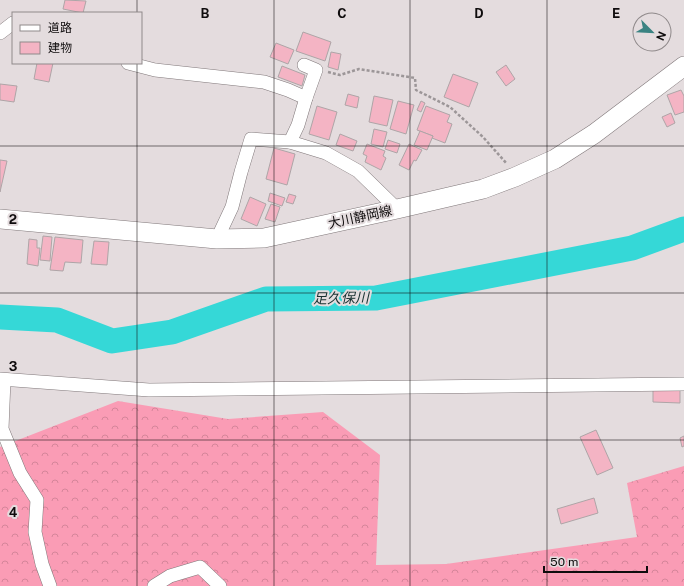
<svg xmlns="http://www.w3.org/2000/svg" width="684" height="586" font-family="'Public Sans','Noto Sans JP',sans-serif">
  <defs>
    <pattern id="forest-crowns" width="20" height="18" patternUnits="userSpaceOnUse"><rect width="20" height="18" fill="#fa9cb5"/><path d="M2 6a3 3 0 1 1 6 0M12 15a3 3 0 1 1 6 0" fill="none" stroke="#d5859a"/></pattern>
  </defs>
  <rect width="100%" height="100%" fill="#e4dcde"/>
  <path fill="url(#forest-crowns)" d="M118,401L228,419L323,412L380,455L376,565L446,564L637,537L627,483L684,466V586H0V447Z"/>
  <g fill="none" stroke-linecap="round" stroke-linejoin="round">
    <path stroke="#35d8d7" stroke-width="25" d="M0,317L57,320L112,341L172,332L266,299L376,298L632,248L684,229"/>
  </g>
  <g fill="#f4b4c4" stroke="#aea5a7">
    <path d="M65,0L86,1L83,13L63,9Z"/>
    <path d="M303,32L331,42L325,61L296,51Z"/>
    <path d="M276,43L294,50L288,64L270,57Z"/>
    <path d="M331,52L341,54L338,70L328,67Z"/>
    <path d="M37,63H53L49,82L34,79Z"/>
    <path d="M506,65L515,79L506,86L496,72Z"/>
    <path d="M282,66L305,75L302,86L278,77Z"/>
    <path d="M453,74L478,83L469,107L444,97Z"/>
    <path d="M0,84L17,86L14,102L0,100Z"/>
    <path d="M681,90L684,96V112L675,115L667,95Z"/>
    <path d="M348,94L359,97L357,108L345,105Z"/>
    <path d="M374,96L393,100L387,126L369,122Z"/>
    <path d="M398,101L414,105L406,134L390,129Z"/>
    <path d="M421,101L425,103L421,112L417,110Z"/>
    <path d="M317,106L337,112L329,140L309,134Z"/>
    <path d="M426,106L450,115L447,122L452,124L445,143L432,138L433,136L417,130Z"/>
    <path d="M671,113L675,123L667,127L662,117Z"/>
    <path d="M374,129L387,132L383,147L371,144Z"/>
    <path d="M420,131L433,136L427,150L414,145Z"/>
    <path d="M340,134L357,141L353,151L336,145Z"/>
    <path d="M388,140L400,144L397,153L385,149Z"/>
    <path d="M367,144L385,151L383,156L386,158L381,170L365,162L367,156L363,154Z"/>
    <path d="M409,144L422,150L416,161L414,160L409,170L399,165Z"/>
    <path d="M274,148L295,154L287,185L266,179Z"/>
    <path d="M0,160L7,161L0,192Z"/>
    <path d="M270,193L285,198L282,206L268,201Z"/>
    <path d="M289,194L296,196L293,204L286,202Z"/>
    <path d="M250,197L266,204L257,226L241,219Z"/>
    <path d="M271,204L280,207L275,222L265,219Z"/>
    <path d="M43,236L52,237L50,261L40,260Z"/>
    <path d="M55,237L83,240L81,263L65,262L63,271L50,270Z"/>
    <path d="M29,239L37,240V248H40L38,266L27,264Z"/>
    <path d="M94,241L109,242L107,265L91,264Z"/>
    <path d="M653,389H680V403L653,402Z"/>
    <path d="M596,430L613,468L597,475L580,437Z"/>
    <path d="M684,436V446L682,447L680,438Z"/>
    <path d="M594,498L598,513L561,524L557,509Z"/>
  </g>
  <g fill="none" stroke-linecap="round" stroke-linejoin="round">
    <defs>
      <g id="street">
        <path d="M0,33L13,23"/>
        <path d="M128,63L155,70L264,82L288,90L306,98L298,125L290,142L326,153L358,171L397,209"/>
        <path d="M304,65L316,70L306,98"/>
        <path d="M217,239L232,207L241,172L251,139L290,142"/>
        <path d="M0,379L149,390L684,384"/>
        <path d="M4,380L2,429L20,473L37,500L35,532L42,564L50,586"/>
        <path d="M154,586L170,576L200,567L220,586"/>
      </g>
      <path id="secondary" d="M0,219L217,239L264,238L397,209L483,189L515,177L555,159L594,134L684,66"/>
    </defs>
    <use href="#street" stroke="#80787a" stroke-width="14"/>
    <use href="#secondary" stroke="#80787a" stroke-width="20"/>
    <path stroke="#9c9698" stroke-width="2.5" stroke-dasharray="3 2" stroke-linecap="butt" d="M328,72L340,75L359,69L415,78L416,90L450,107L483,137L507,164"/>
    <use href="#street" stroke="#fff" stroke-width="13"/>
    <use href="#secondary" stroke="#fff" stroke-width="19"/>
  </g>
  <path fill="none" stroke="#0f0c0d" stroke-width="1" stroke-opacity="0.55" d="M137,0V13M274,0V586M410,0V586M547,0V586M137,63V586M0,146H684M0,293H684M0,440H684"/>
  <g text-anchor="middle" dominant-baseline="central" stroke-width="4" stroke-linejoin="round" paint-order="stroke">
    <g font-size="13" fill="#0f0c0d" stroke="#e4dcde">
      <text transform="translate(360 217) rotate(-12)">大川静岡線</text>
    </g>
    <g font-size="14" font-style="italic" fill="#162f2f" stroke="#e4dcde">
      <text transform="translate(341 298) rotate(-1)">足久保川</text>
    </g>
  </g>
  <g font-size="13" text-anchor="middle" font-weight="bold" fill="#0f0c0d" stroke="#e4dcde" stroke-width="4" stroke-linejoin="round" paint-order="stroke">
    <text x="205" y="18">B</text>
    <text x="342" y="18">C</text>
    <text x="479" y="18">D</text>
    <text x="616" y="18">E</text>
    <text x="13" y="224">2</text>
    <text x="13" y="371">3</text>
    <text x="13" y="517">4</text>
  </g>
  <rect x="12" y="12" width="130" height="52" fill="#e4dcde" stroke="#8f898a"/>
  <rect x="20" y="25" width="20" height="6" fill="#ffffff" stroke="#8f898a"/>
  <text x="48" y="32" font-size="12" fill="#0f0c0d">道路</text>
  <rect x="20" y="42" width="20" height="12" fill="#f4b4c4" stroke="#8f898a"/>
  <text x="48" y="52" font-size="12" fill="#0f0c0d">建物</text>
  <g transform="translate(652 32) rotate(114)"><circle r="19" fill="#e4dcde" stroke="#8f898a"/>
  <path d="M0-3L7 15L0 10L-7 15Z" fill="#3a8382"/>
  <text y="-6" font-size="11" font-weight="bold" text-anchor="middle" fill="#0f0c0d">N</text>
  </g>
  <path d="M544 566v6h103v-6" fill="none" stroke="#0f0c0d" stroke-width="2"/>
  <text x="550" y="566" font-size="12" fill="#0f0c0d" stroke="#e4dcde" stroke-width="3" paint-order="stroke">50 m</text>
</svg>
